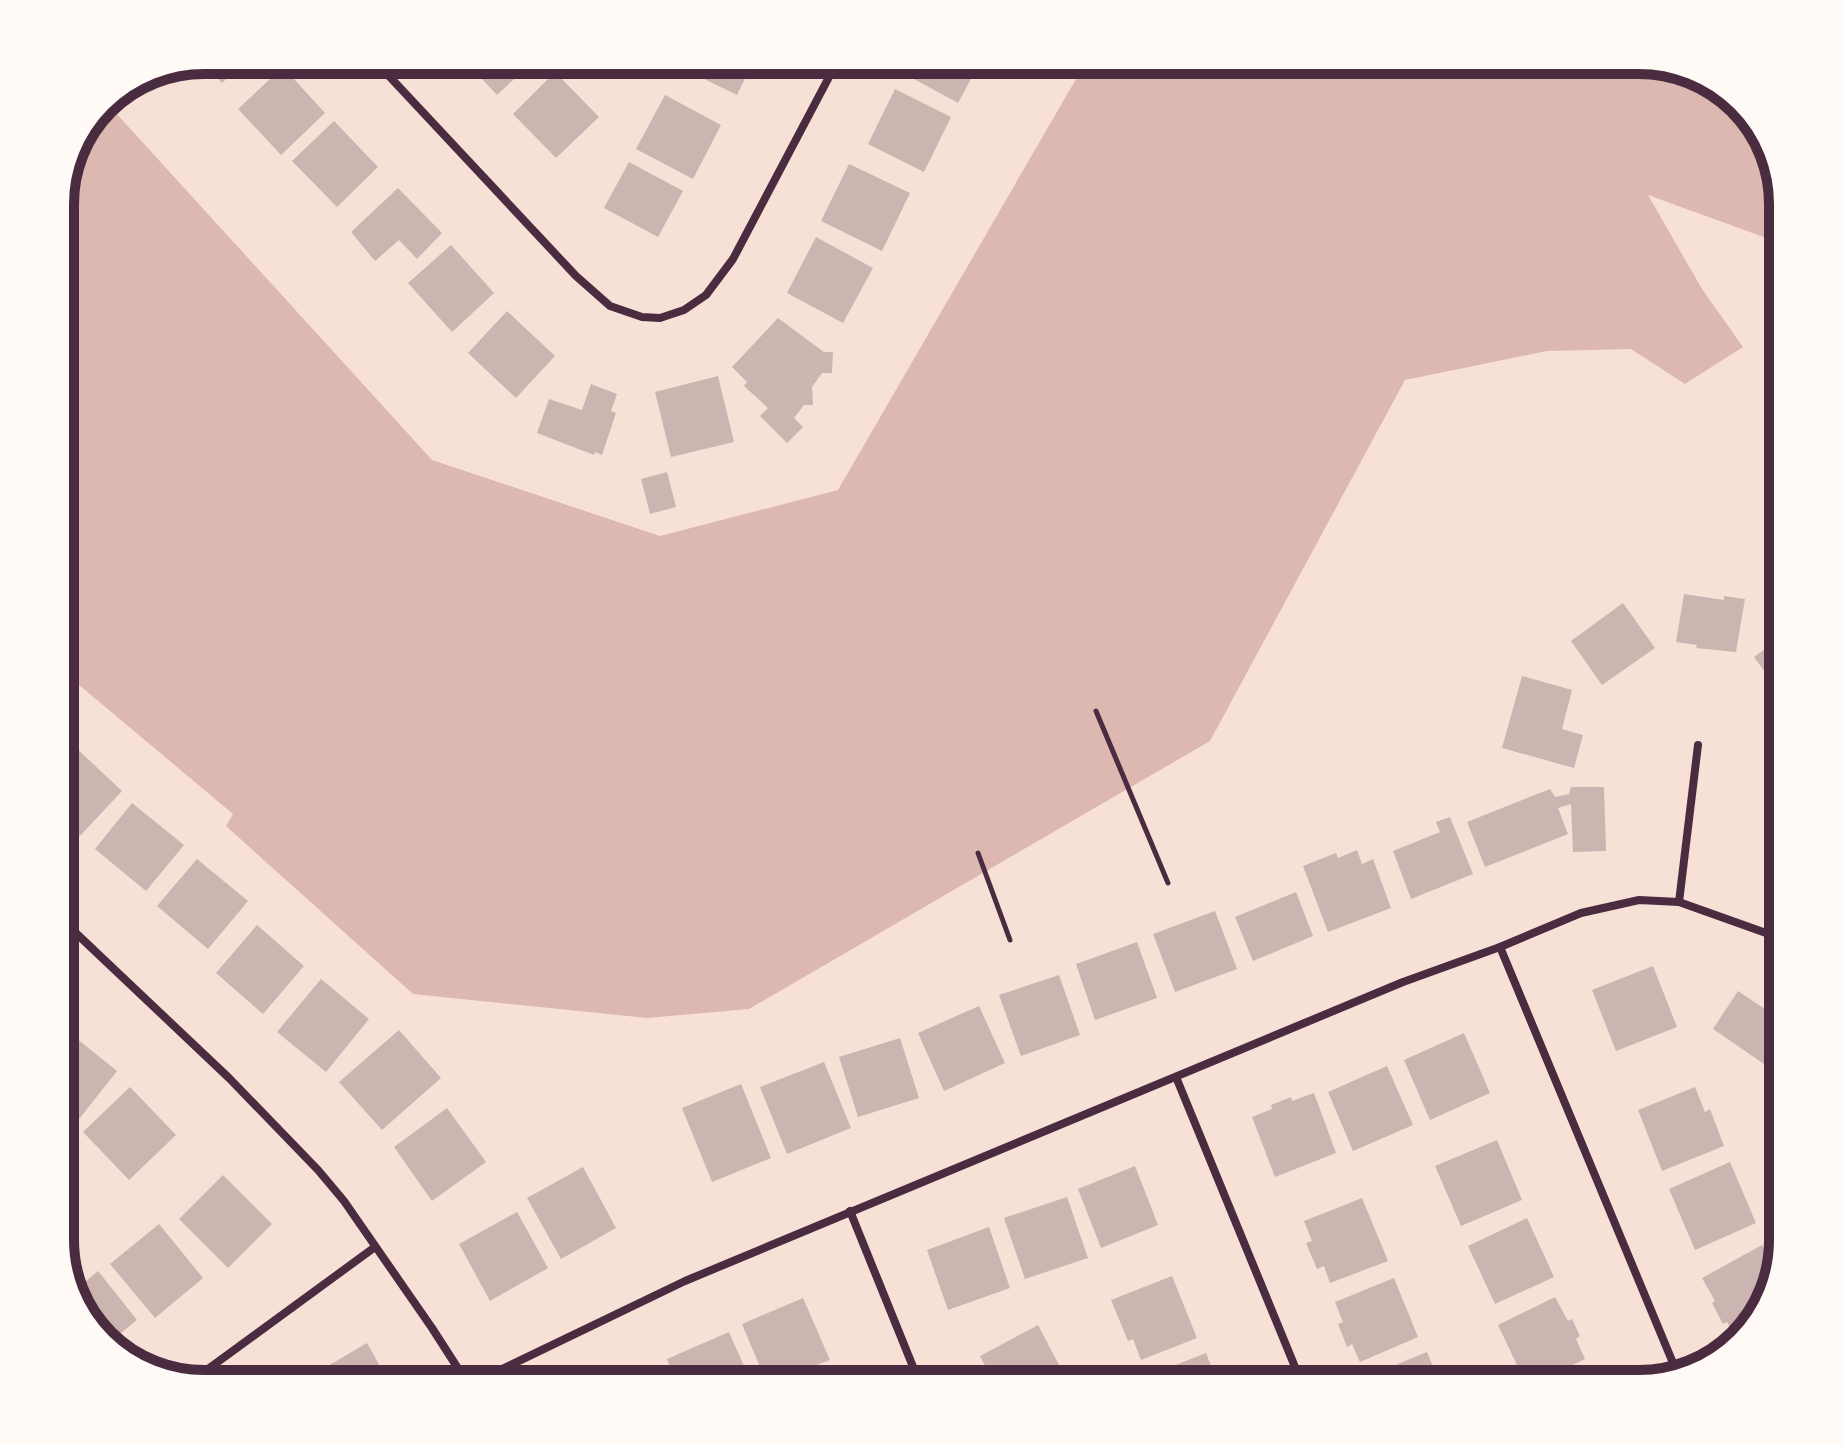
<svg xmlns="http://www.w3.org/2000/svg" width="1843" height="1444" font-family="Inter,sans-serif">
  <rect width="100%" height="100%" fill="#f7e1d7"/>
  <path fill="#dcb8b0" d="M1087,60H1640L1734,95L1768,141L1783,204V244L1648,195L1702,289L1743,347L1685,384L1631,349L1547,351L1405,380L1210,741L749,1009L647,1018L413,994L226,826L233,814L60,669V194L75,140L105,101L432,460L660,536L838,490Z"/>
  <g fill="#ccb4b1">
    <path d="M204,60H246L222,83L201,61Z"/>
    <path d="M464,60H535L497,95Z"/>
    <path d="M688,60H754L737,95L684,69Z"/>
    <path d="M910,60H981L958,103L903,73Z"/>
    <path d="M283,67L325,113L281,155L238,109Z"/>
    <path d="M555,72L599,117L556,158L513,114Z"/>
    <path d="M895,89L951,117L924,172L868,144Z"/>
    <path d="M665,95L721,125L693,179L636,149Z"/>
    <path d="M334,121L378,167L337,207L292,161Z"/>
    <path d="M629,162L683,191L658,237L604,208Z"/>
    <path d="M849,164L910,193L882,251L821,221Z"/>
    <path d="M398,188L442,233L417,259L399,240L375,261L351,232Z"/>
    <path d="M816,237L873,268L843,323L787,293Z"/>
    <path d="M451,245L494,293L452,332L408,283Z"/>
    <path d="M507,311L555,356L516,398L468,353Z"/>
    <path d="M778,318L824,352H833L832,373H822L812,387L813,405H804L794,418L803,427L787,443L760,416L768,408L744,386L747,382L732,367Z"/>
    <path d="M718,376L734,442L671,457L655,392Z"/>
    <path d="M591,384L617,394L611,411L616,413L602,455L595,452L594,455L537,433L549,399L582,410Z"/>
    <path d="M667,472L676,507L650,514L641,479Z"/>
    <path d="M1684,594L1724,600V596L1745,599L1736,652L1696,648L1697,645L1676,642Z"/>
    <path d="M1623,603L1655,648L1602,685L1571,641Z"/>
    <path d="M1783,619V696L1754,657L1779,639Z"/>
    <path d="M1522,676L1572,690L1562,729L1583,735L1574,768L1502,748Z"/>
    <path d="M73,745L122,791L80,836L60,818V759Z"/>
    <path d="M1571,787H1604L1606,851L1573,852L1571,804L1558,808L1568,834L1485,867L1467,822L1550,789L1555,797L1569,794Z"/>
    <path d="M132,803L184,845L146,891L95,849Z"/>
    <path d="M1450,817L1473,874L1411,899L1393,851L1440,832L1436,822Z"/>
    <path d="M1357,850L1362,864L1373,859L1391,908L1328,932L1303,866L1336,853L1338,858Z"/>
    <path d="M197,859L248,901L208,949L157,906Z"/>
    <path d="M1296,892L1313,936L1253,961L1235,917Z"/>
    <path d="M1215,911L1237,969L1175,992L1153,934Z"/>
    <path d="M257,925L304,966L263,1014L216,973Z"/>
    <path d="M1137,942L1157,998L1095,1020L1076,964Z"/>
    <path d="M1653,966L1677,1027L1616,1051L1592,990Z"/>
    <path d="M1059,975L1080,1035L1021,1056L999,995Z"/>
    <path d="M321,979L369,1019L326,1072L277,1032Z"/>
    <path d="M1738,991L1783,1021V1035L1764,1064L1713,1029Z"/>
    <path d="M979,1006L1005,1063L944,1091L918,1033Z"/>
    <path d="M66,1030L117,1071L76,1123L60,1111V1037Z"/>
    <path d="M399,1030L441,1078L382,1130L339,1082Z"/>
    <path d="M1464,1033L1490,1093L1430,1120L1404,1060Z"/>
    <path d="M900,1038L919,1098L858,1117L839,1057Z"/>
    <path d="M824,1062L851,1128L787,1154L760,1087Z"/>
    <path d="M1387,1066L1413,1125L1353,1151L1328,1092Z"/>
    <path d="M741,1084L771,1158L712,1182L682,1108Z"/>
    <path d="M130,1087L176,1135L129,1180L83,1132Z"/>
    <path d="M1695,1087L1705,1112L1710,1109L1724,1146L1662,1171L1638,1110Z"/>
    <path d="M1314,1093L1336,1153L1275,1177L1252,1117L1272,1109L1271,1105L1291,1097L1292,1101Z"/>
    <path d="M447,1108L486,1162L432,1201L394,1147Z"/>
    <path d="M1497,1140L1522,1200L1461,1226L1435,1166Z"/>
    <path d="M1730,1162L1756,1223L1695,1250L1669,1189Z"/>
    <path d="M1135,1166L1158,1225L1101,1248L1078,1189Z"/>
    <path d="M583,1167L616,1228L561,1259L527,1198Z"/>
    <path d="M223,1175L272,1224L228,1268L179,1219Z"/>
    <path d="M1067,1197L1088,1258L1025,1279L1004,1218Z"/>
    <path d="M1362,1198L1388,1261L1330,1283L1324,1266L1317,1269L1306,1243L1312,1241L1304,1221Z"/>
    <path d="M517,1212L548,1268L490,1301L459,1244Z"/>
    <path d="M1527,1218L1554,1277L1495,1304L1468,1246Z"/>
    <path d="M159,1224L203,1278L155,1318L110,1264Z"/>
    <path d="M989,1227L1010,1288L948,1310L927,1250Z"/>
    <path d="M1762,1245L1774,1266L1749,1331L1736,1338L1727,1322L1723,1324L1712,1303L1715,1301L1702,1278Z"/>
    <path d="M98,1271L137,1320L106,1345L75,1303L72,1293Z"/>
    <path d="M1172,1276L1197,1338L1141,1360L1133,1339L1128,1341L1111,1300Z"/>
    <path d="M1394,1278L1418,1337L1360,1362L1352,1344L1347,1347L1338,1324L1343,1322L1335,1302Z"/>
    <path d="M1555,1297L1568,1321L1572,1319L1580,1336L1576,1339L1585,1359L1534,1384H1526L1498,1325Z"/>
    <path d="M803,1298L830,1360L767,1384L742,1324Z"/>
    <path d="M1038,1325L1068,1382L994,1384L980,1356Z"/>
    <path d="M729,1332L752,1384H677L667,1359Z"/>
    <path d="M367,1343L390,1384H313L309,1377Z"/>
    <path d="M1427,1352L1440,1384H1369L1366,1377Z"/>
    <path d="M1206,1353L1218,1384H1163L1158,1372Z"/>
  </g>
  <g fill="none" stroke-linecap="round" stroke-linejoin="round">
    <g stroke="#4a2c40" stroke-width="5">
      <path d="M1096,711L1168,883"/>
      <path d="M978,853L1010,940"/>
    </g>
    <g stroke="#4a2c40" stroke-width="8">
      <path d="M374,60L576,276L610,306L642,317L660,318L684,310L706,295L733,259L838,60"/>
      <path d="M1679,902L1698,745"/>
      <path d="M60,918L229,1078L318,1170L344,1201L432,1328L468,1384"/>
      <path d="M1500,947L1678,1375"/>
      <path d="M1176,1077L1302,1384"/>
      <path d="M850,1211L920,1384"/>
      <path d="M193,1380L375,1247"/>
      <path d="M471,1384L685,1281L1403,982L1500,947L1581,913L1639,900L1679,902L1783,939"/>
    </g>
  </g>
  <path d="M0 0H1843V1444H0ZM204 74H1639A130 130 0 0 1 1769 204V1240A130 130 0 0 1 1639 1370H204A130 130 0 0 1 74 1240V204A130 130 0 0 1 204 74Z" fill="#fffaf5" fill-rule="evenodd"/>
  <path fill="none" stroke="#4a2c40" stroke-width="10" d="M204 74H1639A130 130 0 0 1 1769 204V1240A130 130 0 0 1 1639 1370H204A130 130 0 0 1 74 1240V204A130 130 0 0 1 204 74Z"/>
</svg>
